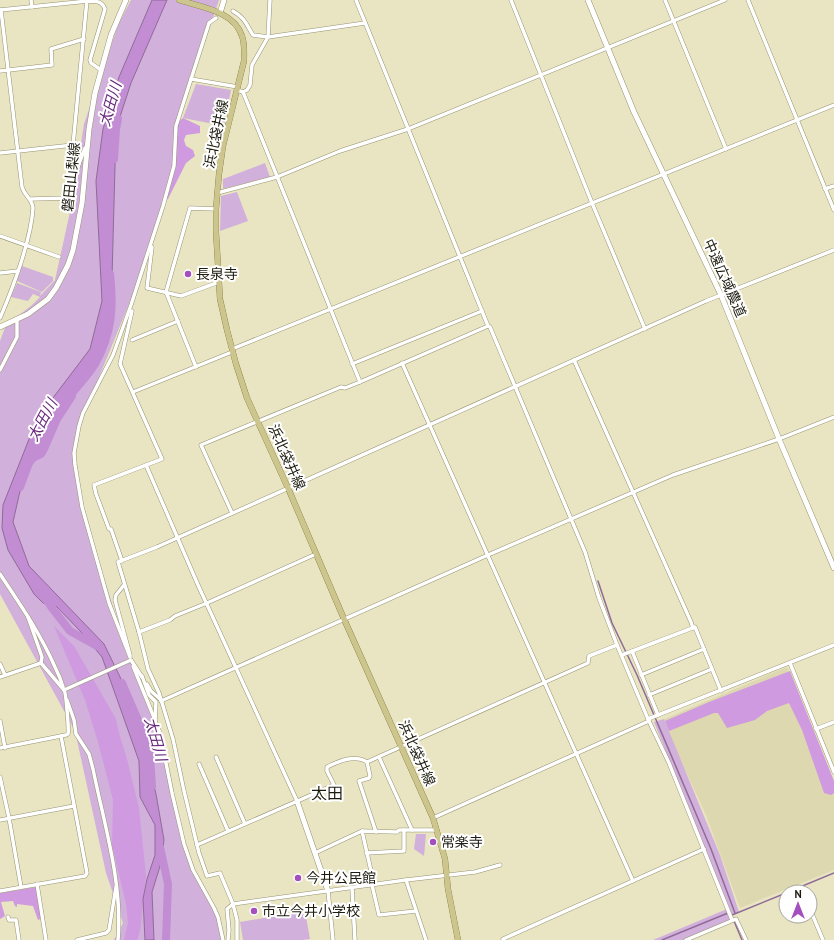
<svg xmlns="http://www.w3.org/2000/svg" width="834" height="940" font-family="'PT Sans','Noto Sans JP',sans-serif">
  <rect width="100%" height="100%" fill="#e9e5c2"/>
  <path fill="#ddd8af" d="M787,667L834,783V870L740,908L706,815L662,720Z"/>
  <g fill="#d1b0db">
    <path d="M131,0H219L176,126L173,169L138,282L79,426L75,462L82,507L128,655L160,733L181,832L194,874L218,917L223,940H114L123,923L106,873L75,731L0,594V341L6,325L31,306L40,297L33,294L28,301L11,297L17,283L41,292L40,296L55,280L72,203L84,124L118,25Z"/>
    <path d="M196,84L231,90L224,126L183,118Z"/>
    <path d="M265,163L270,177L223,189V179Z"/>
    <path d="M237,192L248,221L220,231L221,196Z"/>
    <path d="M22,266L53,277V281L42,292L17,281Z"/>
    <path d="M664,719L720,855L739,912L732,915L654,722Z"/>
    <path d="M416,834H426L424,856L414,849Z"/>
    <path d="M727,909L731,919L686,940H653Z"/>
    <path d="M305,911L310,939L302,940H243L240,922Z"/>
  </g>
  <g fill="#cf9ae0">
    <path d="M183,118L200,126V133L186,135L184,140L186,146L193,150L195,156L186,163L168,199L166,200L175,163L178,122Z"/>
    <path d="M54,626L74,646L116,719L119,733L127,759L139,808L146,876L140,931L137,940H124L128,923L126,904L112,845L113,800L98,742L85,700Z"/>
    <path d="M790,671L834,781V793L831,795L824,793L802,730L789,703L767,711L755,720L727,728L718,713H714L669,731L665,721L709,702Z"/>
    <path d="M36,887L43,918L38,920L33,906L17,904V907L15,906L13,901L1,902L5,916L0,919V893Z"/>
  </g>
  <path fill="#c28dd3" stroke="#906b98" d="M152,0H167L131,83L116,129L111,315L107,338L94,365L72,393V396L57,420L47,444L40,454L34,457L27,468L23,478L13,522L29,566L104,644L122,681L142,738L156,794L164,840L161,863L152,892L154,940H145L143,899L147,879L155,855V825L140,797L139,761L117,699L102,657L81,632L57,607L43,603L34,594L8,550L2,528L3,505L37,419L90,349L102,301L96,181L103,129L119,77Z"/>
  <g fill="none" stroke-linecap="round" stroke-linejoin="round">
    <g stroke="#906b98" stroke-width="1.5">
      <path d="M598,581L612,623L637,675L711,849L735,913"/>
      <path d="M788,892L834,873"/>
      <path d="M732,915L786,893"/>
      <path d="M734,921L742,940"/>
      <path d="M662,940L728,913"/>
    </g>
    <g stroke="#c28dd3" stroke-width="8">
      <path d="M114,159L116,129L118,119"/>
      <path d="M20,487L29,463L33,458L41,454L44,449L57,419L72,396V393C80,384 89,374 95,364C112,333 114,308 110,274"/>
      <path d="M44,596L52,608L70,631L97,646"/>
      <path d="M122,683L144,734L150,757L152,786"/>
      <path d="M160,847L168,884L166,940"/>
    </g>
    <defs>
      <g id="street">
        <path d="M31,0L32,7"/>
        <path d="M356,0L488,326L490,327L503,358L585,552L599,598L617,645L648,719L669,763L732,920"/>
        <path d="M511,0L592,203L645,329"/>
        <path d="M665,0L726,149"/>
        <path d="M748,0L834,210"/>
        <path d="M0,10L88,1C96,1 102,1 105,9L90,60L91,63L101,70"/>
        <path d="M233,11C245,18 246,24 253,35L268,37L365,23"/>
        <path d="M0,71L52,65L51,49L84,39"/>
        <path d="M191,79L238,87"/>
        <path d="M240,91L243,92L247,90L250,85L252,65L268,37L270,0"/>
        <path d="M243,92L360,382"/>
        <path d="M0,153L73,145L87,0"/>
        <path d="M825,189L834,186"/>
        <path d="M217,193L277,177L340,151L408,129L725,0"/>
        <path d="M31,199L69,198L79,164L85,148"/>
        <path d="M0,236L59,257"/>
        <path d="M152,247L147,288L181,296L219,282"/>
        <path d="M0,273L18,271"/>
        <path d="M0,318C13,288 31,240 33,208C32,198 25,197 22,187L1,10"/>
        <path d="M132,340L178,321"/>
        <path d="M232,349L834,105"/>
        <path d="M574,360L691,622L693,628"/>
        <path d="M402,363L633,881"/>
        <path d="M352,364L482,311"/>
        <path d="M196,367L166,292L190,208L216,209"/>
        <path d="M0,370L17,337V320"/>
        <path d="M133,392L232,352"/>
        <path d="M146,465L198,585L297,801"/>
        <path d="M232,513L201,445L341,387L345,388L360,382L488,326"/>
        <path d="M122,561L111,529H109L96,494L94,485L162,459L120,364L132,311"/>
        <path d="M0,574C20,604 40,633 55,667C58,673 61,680 63,687"/>
        <path d="M124,585L116,595L115,600L130,655"/>
        <path d="M28,617L42,657L41,663"/>
        <path d="M139,632L170,620L175,616L207,603L316,554"/>
        <path d="M632,651L658,715"/>
        <path d="M622,655L695,627L721,691"/>
        <path d="M130,657L109,603L82,507L75,465L74,453L79,426L83,413L113,355L131,305L163,206L174,166L176,126L209,23L216,18"/>
        <path d="M41,663L64,690L131,660L142,677"/>
        <path d="M790,663L834,772"/>
        <path d="M0,664L5,675"/>
        <path d="M133,666L155,720"/>
        <path d="M641,675L704,649"/>
        <path d="M142,676L149,695L156,702L155,721L160,733L172,793L184,844L193,870L214,908L218,917L223,940"/>
        <path d="M0,677L41,663"/>
        <path d="M147,684L151,691L161,700"/>
        <path d="M649,695L712,669"/>
        <path d="M67,700L74,720L76,734L89,754L93,769C104,824 123,884 118,940"/>
        <path d="M161,701L488,555L673,475L779,439L834,417"/>
        <path d="M648,719L834,645"/>
        <path d="M0,721L5,748"/>
        <path d="M816,729L834,722"/>
        <path d="M0,748L66,735L68,734C69,730 66,692 64,690"/>
        <path d="M216,757L245,824"/>
        <path d="M379,757L412,830"/>
        <path d="M367,762L588,663L589,656L617,645"/>
        <path d="M199,764L228,831"/>
        <path d="M0,777L9,818L21,887"/>
        <path d="M433,818L649,721"/>
        <path d="M0,820L74,806"/>
        <path d="M362,831L374,884"/>
        <path d="M197,845L334,785L327,771V767C339,761 355,754 367,762L370,776L369,778L359,781L376,832"/>
        <path d="M315,853L362,831L397,832L399,830H437"/>
        <path d="M366,853L404,851V830"/>
        <path d="M406,880L426,940"/>
        <path d="M37,884L46,940"/>
        <path d="M372,885L379,915L416,911"/>
        <path d="M352,888L355,940"/>
        <path d="M802,888L803,892"/>
        <path d="M0,891L85,876L87,873L61,736"/>
        <path d="M328,891L333,940"/>
        <path d="M810,909L823,940"/>
        <path d="M8,917L9,920H16L19,940"/>
        <path d="M77,940L106,933L109,930L116,887"/>
        <path d="M228,940L229,930L227,909L233,904L406,880L475,872L500,865"/>
        <path d="M237,940V920L233,904L220,873L207,876L199,853L184,791L173,739L159,693L148,669L139,632L118,562L157,547L706,301L834,250"/>
        <path d="M504,940L503,939L704,849"/>
        <path d="M686,940L736,919L746,940"/>
      </g>
      <g id="secondary">
        <path d="M588,0L634,112L721,295L779,439L834,568"/>
        <path d="M220,13L224,0"/>
        <path d="M0,327L28,314L48,299L56,288L68,265L73,250L82,203L89,129L95,93L111,35L126,0"/>
        <path d="M297,801L328,891"/>
      </g>
      <path id="primary" d="M179,0C201,7 234,11 242,36C245,44 244,52 244,61L223,146L219,174L216,209V232L220,299L227,330L236,364L247,398L288,488L344,619L433,818L445,859L448,889L458,940"/>
    </defs>
    <use href="#street" stroke="#979373" stroke-width="4.5"/>
    <use href="#secondary" stroke="#979373" stroke-width="6"/>
    <use href="#primary" stroke="#797030" stroke-width="6"/>
    <use href="#street" stroke="#fff" stroke-width="3.5"/>
    <use href="#secondary" stroke="#fff" stroke-width="5"/>
    <use href="#primary" stroke="#ccc58d" stroke-width="5.5"/>
  </g>
  <g fill="#a44fbd" stroke="#fff" stroke-width="1.5">
    <circle cx="188" cy="274" r="4"/>
    <circle cx="433" cy="842" r="4"/>
    <circle cx="298" cy="878" r="4"/>
    <circle cx="254" cy="911" r="4"/>
  </g>
  <g text-anchor="middle" dominant-baseline="central" stroke-width="4" stroke-linejoin="round" paint-order="stroke">
    <g font-size="14" fill="#1d1c0f" stroke="#fff">
      <text transform="translate(216 134) rotate(-78)">浜北袋井線</text>
      <text transform="translate(71 177) rotate(-84)">磐田山梨線</text>
      <text transform="translate(725 278) rotate(66)">中遠広域農道</text>
      <text transform="translate(287 457) rotate(66)">浜北袋井線</text>
      <text transform="translate(417 753) rotate(66)">浜北袋井線</text>
    </g>
    <g font-size="14" fill="#1d1c0f" stroke="#fff" text-anchor="start">
      <text x="196" y="274">長泉寺</text>
      <text x="441" y="842">常楽寺</text>
      <text x="306" y="878">今井公民館</text>
      <text x="262" y="911">市立今井小学校</text>
    </g>
    <g font-size="15" font-style="italic" fill="#6b2b7e" stroke="#fff">
      <text transform="translate(110 104) rotate(-74)">太田川</text>
      <text transform="translate(42 420) rotate(-62)">太田川</text>
      <text transform="translate(156 739) rotate(74)">太田川</text>
    </g>
    <g font-size="16" fill="#1d1c0f" stroke="#fff">
      <text x="327" y="793">太田</text>
    </g>
  </g>
  <g transform="translate(798 904)"><circle r="19" fill="#ffffff" stroke="#a5a49f"/>
  <path d="M0-3L7 15L0 10L-7 15Z" fill="#a44fbd"/>
  <text y="-6" font-size="11" font-weight="bold" text-anchor="middle" fill="#1d1c0f">N</text>
  </g>
</svg>
